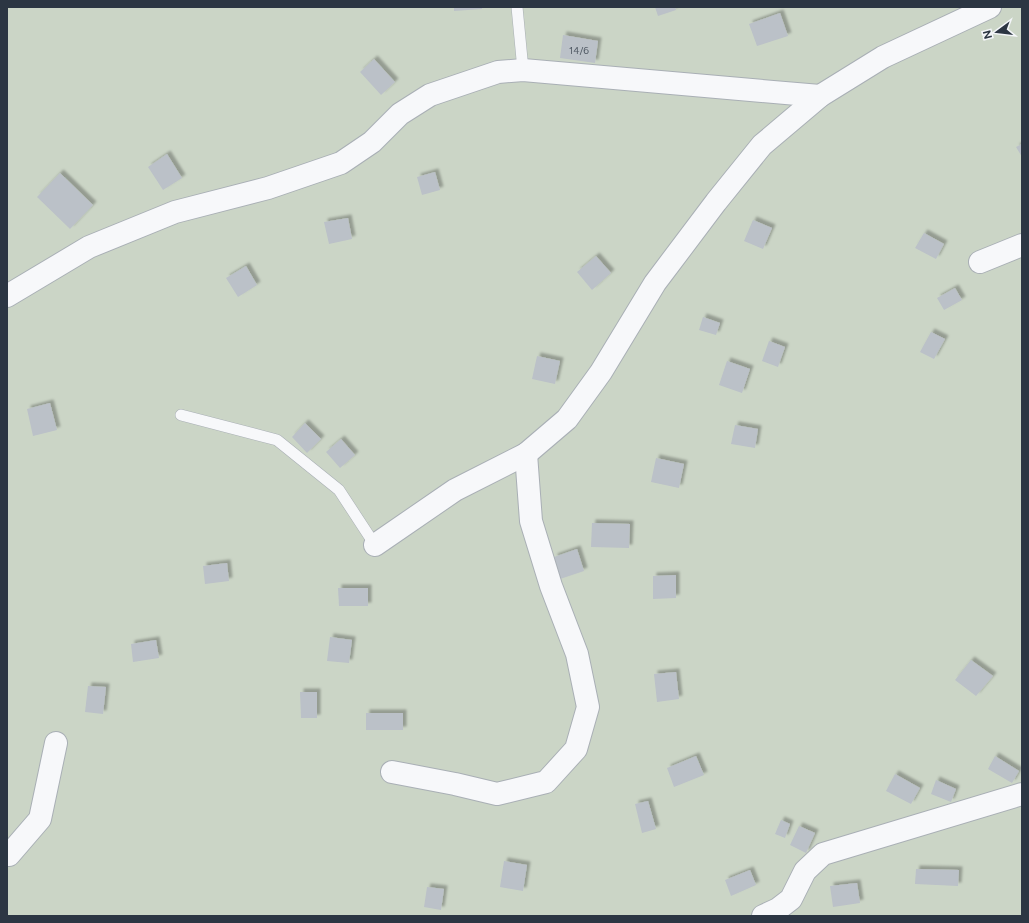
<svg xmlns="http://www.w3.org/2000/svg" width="1029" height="923" font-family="Figtree,sans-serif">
  <defs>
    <filter id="shadow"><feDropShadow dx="3.5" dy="-3.5" stdDeviation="1" flood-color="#0004"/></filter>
  </defs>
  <rect width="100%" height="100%" fill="#e4e8eb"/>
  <rect fill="#cbd5c6" x="7" y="7" width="1015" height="909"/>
  <g fill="#bbc1c8" filter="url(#shadow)">
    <path d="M454,7H482V9L454,11Z"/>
    <path d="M655,7H675L676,10L658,16Z"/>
    <path d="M780,13L788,36L757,46L749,24Z"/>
    <path d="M563,35L598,41L595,63L560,58Z"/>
    <path d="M374,59L395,82L381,95L360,72Z"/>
    <path d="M1022,144V157L1016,147Z"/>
    <path d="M167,154L182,178L163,190L148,167Z"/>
    <path d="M435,172L440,190L422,195L417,177Z"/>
    <path d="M60,173L93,205L70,229L37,197Z"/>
    <path d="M348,218L352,239L329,244L324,222Z"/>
    <path d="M753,220L772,228L763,249L744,241Z"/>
    <path d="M924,233L944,244L936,259L915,248Z"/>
    <path d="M596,256L611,273L592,290L577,272Z"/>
    <path d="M246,266L257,285L238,297L226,278Z"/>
    <path d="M955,288L962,300L944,310L937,298Z"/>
    <path d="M703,317L720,323L716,335L699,330Z"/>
    <path d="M931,332L945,339L934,359L920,352Z"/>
    <path d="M769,341L785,347L778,367L762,361Z"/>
    <path d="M537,356L560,361L555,384L532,379Z"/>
    <path d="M727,361L750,369L742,393L719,385Z"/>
    <path d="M50,403L57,430L33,436L27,409Z"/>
    <path d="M305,423L321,439L307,453L292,437Z"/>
    <path d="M735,425L758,429L755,448L731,444Z"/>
    <path d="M341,439L355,455L340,468L326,452Z"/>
    <path d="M656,458L684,464L679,488L651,482Z"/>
    <path d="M592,523L630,524L629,548L591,547Z"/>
    <path d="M577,549L584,571L560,579L554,557Z"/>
    <path d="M227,563L229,581L205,584L203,566Z"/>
    <path d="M676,575V598L653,599V576Z"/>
    <path d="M338,588H368V606H339Z"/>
    <path d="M330,637L352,640L349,663L327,661Z"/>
    <path d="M156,640L159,658L133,662L131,644Z"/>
    <path d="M971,660L993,676L976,696L955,680Z"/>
    <path d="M676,672L679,699L657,702L654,674Z"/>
    <path d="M88,686L106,687L103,714L85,712Z"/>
    <path d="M300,692H317V718H301Z"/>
    <rect x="366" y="713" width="37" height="17"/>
    <path d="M696,756L704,775L674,787L667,768Z"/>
    <path d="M995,756L1019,771L1012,783L988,769Z"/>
    <path d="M895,774L920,788L911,804L886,791Z"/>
    <path d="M936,780L956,789L951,802L931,794Z"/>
    <path d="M648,801L656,829L642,833L635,804Z"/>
    <path d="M781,820L790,824L785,838L775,834Z"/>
    <path d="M799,826L815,833L806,853L790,845Z"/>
    <path d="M504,861L527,865L523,891L500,887Z"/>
    <path d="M916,869L959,870L958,886L915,884Z"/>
    <path d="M750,870L756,885L731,896L725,880Z"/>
    <path d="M857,883L860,903L833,907L830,886Z"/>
    <path d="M427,887L444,889L441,910L424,907Z"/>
  </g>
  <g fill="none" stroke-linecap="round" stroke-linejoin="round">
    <defs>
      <g id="service">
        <path d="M517,7L523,70"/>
        <path d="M181,415L277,440L339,490L375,545"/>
      </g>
      <g id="minor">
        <path d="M980,262L1022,245"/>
        <path d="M7,296L89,247L175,212L268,188L341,163L372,142L400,114L430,95L498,72L523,70L820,96"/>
        <path d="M375,545L455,490L526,454L567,419L601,372L655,283L716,202L762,145L820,96L883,57L990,7"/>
        <path d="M392,772L455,784L497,794L546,782L576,749L588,707L577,654L551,586L531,521L526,454"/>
        <path d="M7,855H9L40,819L56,743"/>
        <path d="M763,916L778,909L791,899L805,871L823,854L1022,794"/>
      </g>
    </defs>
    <use href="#service" stroke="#a9afb5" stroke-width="12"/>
    <use href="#minor" stroke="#a9afb5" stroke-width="24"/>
    <use href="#service" stroke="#f7f8fa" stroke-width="11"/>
    <use href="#minor" stroke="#f7f8fa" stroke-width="22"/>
  </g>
  <g text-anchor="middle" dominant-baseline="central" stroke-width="3.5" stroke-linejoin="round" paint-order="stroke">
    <g font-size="10" fill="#505964">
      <text x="579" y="50">14/6</text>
    </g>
  </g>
  <rect width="1029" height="923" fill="none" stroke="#2c3643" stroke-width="16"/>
  <g transform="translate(997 32) rotate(255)" stroke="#f4f6f9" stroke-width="3" paint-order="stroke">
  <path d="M0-3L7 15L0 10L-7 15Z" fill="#2c3643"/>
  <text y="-6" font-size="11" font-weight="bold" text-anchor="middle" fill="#2c3643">N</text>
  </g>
</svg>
